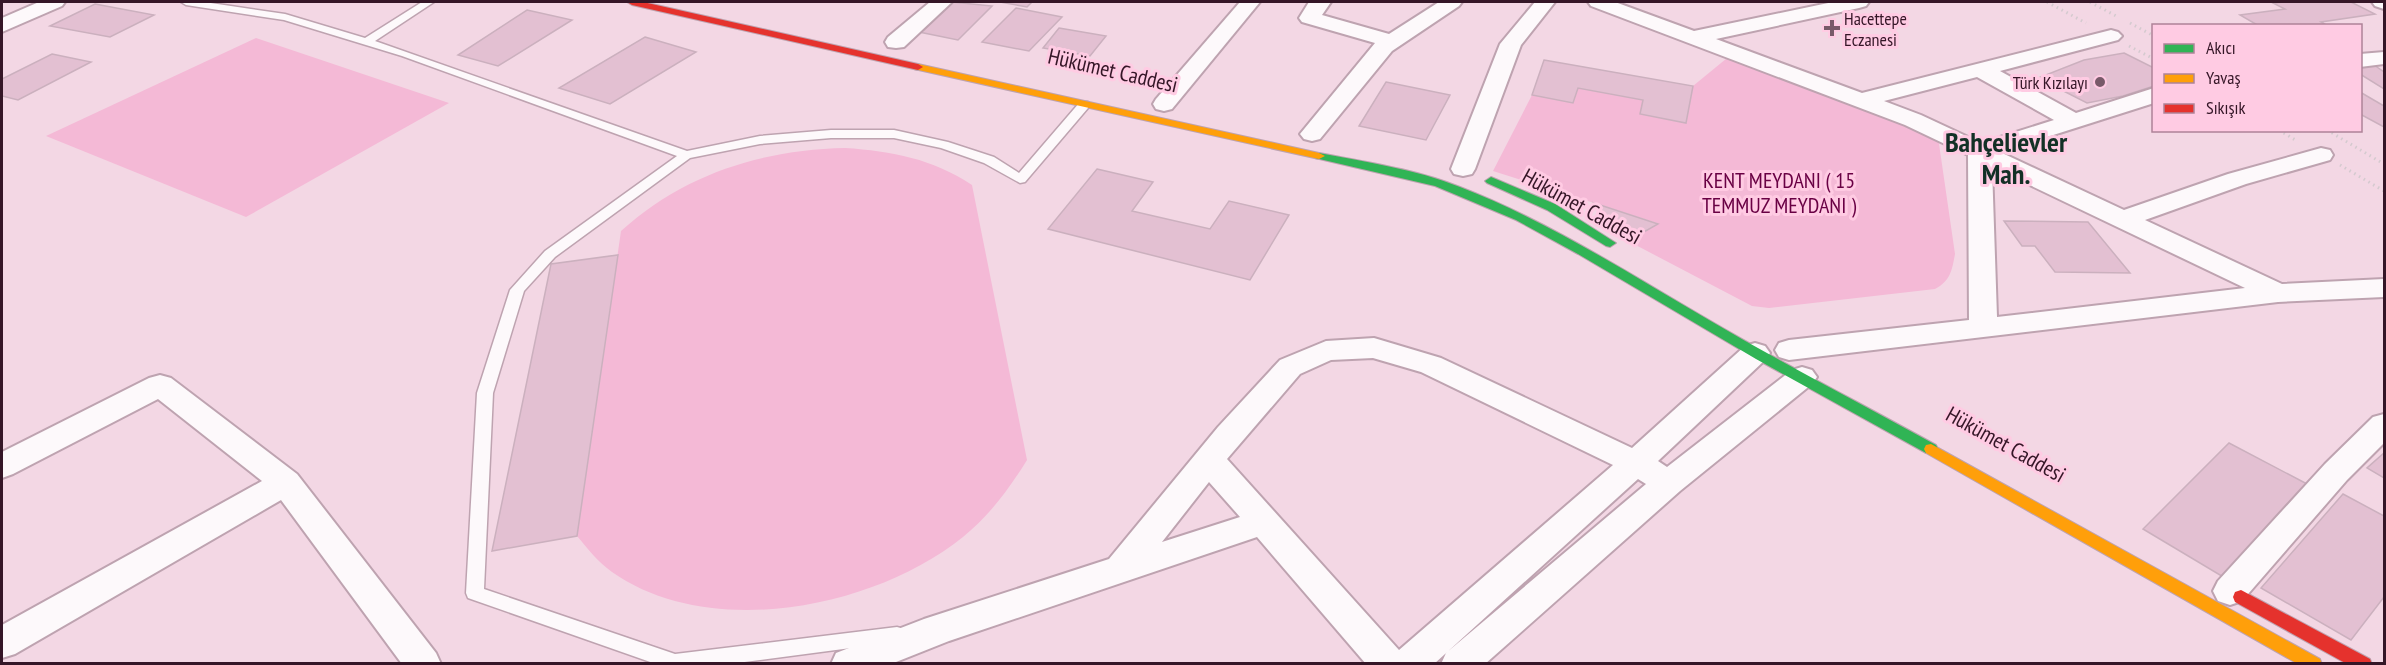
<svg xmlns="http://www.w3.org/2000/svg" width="2386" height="665" font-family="'PT Sans Narrow',sans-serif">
  <rect width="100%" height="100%" fill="#f3d7e4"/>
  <g fill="#f4b9d6">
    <path d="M256,38L449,103L246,217L46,136Z"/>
    <path d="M1732,54L1938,137L1955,254C1952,271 1950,281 1935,289L1769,308L1752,306L1628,241L1657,223L1493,171L1532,95L1573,102L1578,88L1643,100L1640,114L1686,123L1693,86Z"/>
    <path d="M845,148C892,151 933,159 972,185L1027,460C1009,489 990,515 963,537C875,608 710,641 612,572C598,562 588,549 577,536L621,231C684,174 761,150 845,148Z"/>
  </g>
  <g fill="#e3c0d2" stroke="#cbb0be" stroke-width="1.5">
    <path d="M952,2L992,6L958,40L919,32Z"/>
    <path d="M1000,2H1032L1027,7Z"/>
    <path d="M2284,2H2351L2375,14L2321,22L2328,26H2259L2240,15L2285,9L2273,3Z"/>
    <path d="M95,4L154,15L110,37L50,26Z"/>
    <path d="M1016,8L1062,17L1029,51L982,42Z"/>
    <path d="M527,10L572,20L498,66L458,55Z"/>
    <path d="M1059,28L1106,36L1090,56L1043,48Z"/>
    <path d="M645,37L696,52L610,104L559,88Z"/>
    <path d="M2124,53L2154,68V86L2123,96L2087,103L2038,78L2084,60Z"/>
    <path d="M52,54L91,62L18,100L2,96V79Z"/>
    <path d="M1544,60L1693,86L1686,123L1640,114L1643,100L1578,88L1573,103L1532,95Z"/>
    <path d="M2374,65L2384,72V89L2360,74V67Z"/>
    <path d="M1386,82L1450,95L1426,140L1359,126Z"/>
    <path d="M2360,92L2384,106V127L2360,114Z"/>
    <path d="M1097,169L1153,182L1132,211L1210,229L1229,201L1289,215L1250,280L1048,229Z"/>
    <path d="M1594,203L1658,224L1628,241Z"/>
    <path d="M2004,221L2088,222L2130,273L2055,272L2035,246H2022Z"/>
    <path d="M618,255L577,536L492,551L551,264Z"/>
    <path d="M2229,443L2309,485L2225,578L2143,529Z"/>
    <path d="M2384,453V478L2367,468Z"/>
    <path d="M2343,494L2384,516V597L2351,640L2261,588Z"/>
  </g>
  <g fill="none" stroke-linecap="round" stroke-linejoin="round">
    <defs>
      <path id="lane" d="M181,2H204L285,14L365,38L422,2H434L375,41L687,151L760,136L831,130H894L948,142L994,157L1019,173L1080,102H1088V108L1025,182L1020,183L984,163L941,148L894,138H831L760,144L690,158L555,257L524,291L493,393L484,589L675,654L897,627L904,629L906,635L904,641L729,664H656L468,598L466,593L477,393L510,290L545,251L677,156L402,56L284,20L186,5Z"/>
      <g id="street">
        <path d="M39,2H65L62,6L2,32V18Z"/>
        <path d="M930,2H952L904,47L896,48L888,47L885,42L888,37Z"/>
        <path d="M1240,2H1260L1172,109L1164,111L1156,109L1153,104L1156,99Z"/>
        <path d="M1309,2H1331L1322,15L1389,34L1439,2H1462L1459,6L1392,51L1320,139L1312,141L1304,139L1300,134L1375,43L1302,22L1299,18Z"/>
        <path d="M1535,2H1555L1521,45L1475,169L1472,174L1463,176L1454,174L1451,169L1500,44Z"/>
        <path d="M1588,2H1615L1694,31L1833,2H1869L1866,6L1859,8L1716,39L1862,93L2111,30L2118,32L2122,36L2118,40L2000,71L2076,113L2154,88V103L2000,152L2124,210L2228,174L2321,148L2330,150L2333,155L2330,160L2246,184L2145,220L2282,284L2384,279V297L2278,302L1789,360L1779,357L1775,350L1779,343L1789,340L1969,320L1968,155L1905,125L1591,6ZM1977,77L2054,120L1981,143L1921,115L1884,101ZM1992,167L2245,288L1997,317Z"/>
        <path d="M2372,2H2384V9L2375,6Z"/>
        <path d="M2384,52V64L2360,67V54Z"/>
        <path d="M1374,338L1441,358L1632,448L1745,346L1755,343L1765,346L1770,353L1765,360L1658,461L1667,467L1792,370L1802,367L1812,370L1817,377L1812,384L1680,491L1485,664H1441L1446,653L1646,484L1638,479L1434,664H1366L1257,537L949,641L891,664H831L836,653L924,619L1109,559L1218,427L1280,360L1326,341ZM1373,358L1421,372L1613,465L1399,650L1227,459L1300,374L1331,360ZM1209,482L1240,517L1162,542Z"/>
        <path d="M160,375L171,378L297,474L436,653L441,664H402L281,500L15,654L2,658V625L262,481L158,399L13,474L2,478V452L149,378Z"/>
        <path d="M2384,414V443L2347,480L2242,601L2230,605L2218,601L2213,591L2218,581L2325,464L2373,417Z"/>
      </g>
      <g id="fast">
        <path d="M1319,153C1366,162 1415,169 1460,187C1548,221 1628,273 1709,320C1784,364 1860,403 1936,445L1938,449L1936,453H1926L1756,359L1578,254L1516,220L1435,186L1315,158V154Z"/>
        <path d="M1491,177L1555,204L1616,243L1610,247L1606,246L1547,210L1487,183L1485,181Z"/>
      </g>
      <g id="slow">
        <path d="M918,64L1319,153L1325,156L1319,159L914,69V65Z"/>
        <path d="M1931,444L2320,659L2322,664H2298L1926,453L1924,449L1926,445Z"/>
      </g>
      <g id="jam">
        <path d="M627,2H643L918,64L923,67L918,70L632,5Z"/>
        <path d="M2241,590L2370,659L2372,664H2347L2235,602L2233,597L2235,592Z"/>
      </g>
    </defs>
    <use href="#lane" stroke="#bea3b0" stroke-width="3"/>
    <use href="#street" stroke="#bea3b0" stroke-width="4"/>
    <use href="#fast" stroke="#bea3b0" stroke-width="2"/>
    <use href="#slow" stroke="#bea3b0" stroke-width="2"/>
    <use href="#jam" stroke="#bea3b0" stroke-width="2"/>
    <g stroke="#d4cacf" stroke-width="3" stroke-dasharray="1.5 4" stroke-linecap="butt">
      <path d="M2047,2L2086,23"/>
      <path d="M2090,2L2118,17"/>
      <path d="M2130,23L2154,36"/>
      <path d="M2129,46L2154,59"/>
      <path d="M2279,130L2297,141"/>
      <path d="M2327,130L2384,164"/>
      <path d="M2340,165L2384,191"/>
    </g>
    <use href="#lane" fill="#fdf9fb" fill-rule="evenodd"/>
    <use href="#street" fill="#fdf9fb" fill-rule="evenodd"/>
    <use href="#fast" fill="#30b455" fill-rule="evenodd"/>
    <use href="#slow" fill="#ff9f0a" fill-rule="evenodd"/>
    <use href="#jam" fill="#e5322d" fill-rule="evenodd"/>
  </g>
  <g fill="#785a69" stroke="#ffcbe3" stroke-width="2">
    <path d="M1829 19h6v6h6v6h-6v6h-6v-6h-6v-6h6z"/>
    <circle cx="2100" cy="82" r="6"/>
  </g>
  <g text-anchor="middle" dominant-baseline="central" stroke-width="6" stroke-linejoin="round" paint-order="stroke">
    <g font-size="18" fill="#351627" stroke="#ffcbe3" text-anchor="start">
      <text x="1844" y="18">Hacettepe<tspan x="1844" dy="21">Eczanesi</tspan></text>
      <text x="2088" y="82" text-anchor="end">Türk Kızılayı</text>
    </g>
    <g font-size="22" fill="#351627" stroke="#ffcbe3">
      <text transform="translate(1113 70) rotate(13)">Hükümet Caddesi</text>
      <text transform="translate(1582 206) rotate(29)">Hükümet Caddesi</text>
      <text transform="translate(2006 444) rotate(29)">Hükümet Caddesi</text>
    </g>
    <g font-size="22" fill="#690044" stroke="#ffcbe3">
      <text x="1779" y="180">KENT MEYDANI ( 15<tspan x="1779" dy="25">TEMMUZ MEYDANI )</tspan></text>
    </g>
    <g font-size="28" font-weight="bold" fill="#133026" stroke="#ffcbe3">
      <text x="2006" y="141">Bahçelievler<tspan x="2006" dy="32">Mah.</tspan></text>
    </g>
  </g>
  <rect width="2386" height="665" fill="none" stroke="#351627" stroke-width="6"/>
  <rect x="2152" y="24" width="210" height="108" fill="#ffcbe3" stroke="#ae8398" stroke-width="1.5"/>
  <rect x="2164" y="44" width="30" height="9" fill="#30b455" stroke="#ae8398" stroke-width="1.5"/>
  <text x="2206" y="54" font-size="18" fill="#351627">Akıcı</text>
  <rect x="2164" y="74" width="30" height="9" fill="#ff9f0a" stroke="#ae8398" stroke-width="1.5"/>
  <text x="2206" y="84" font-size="18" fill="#351627">Yavaş</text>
  <rect x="2164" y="104" width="30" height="9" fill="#e5322d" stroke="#ae8398" stroke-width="1.5"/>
  <text x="2206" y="114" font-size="18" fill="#351627">Sıkışık</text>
</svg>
